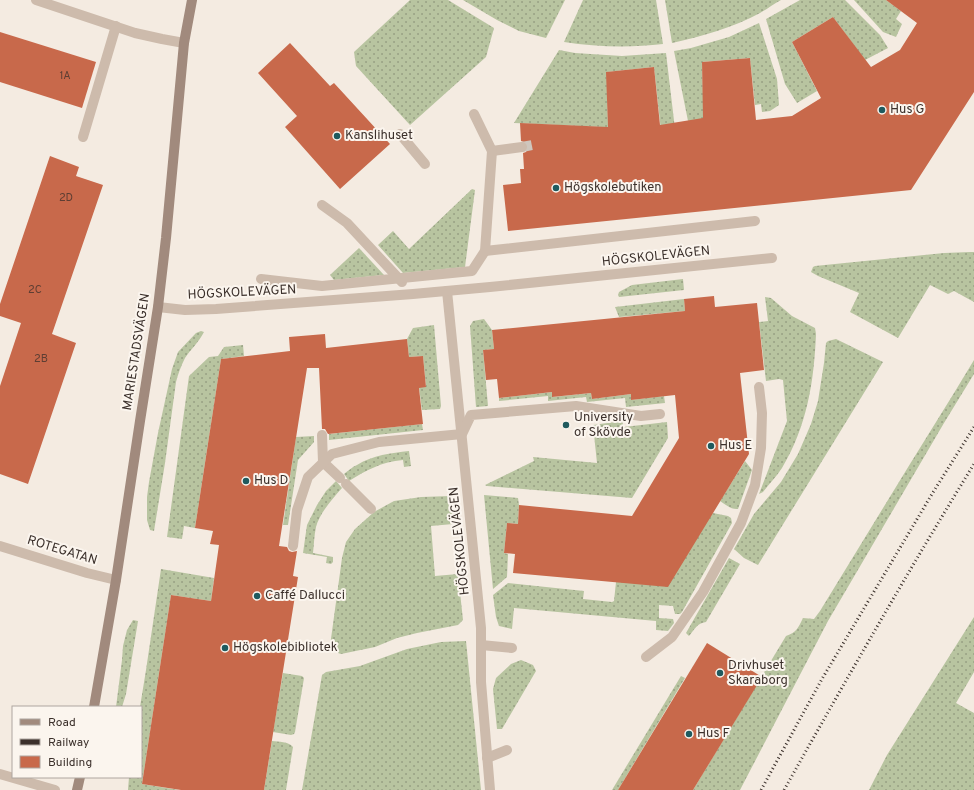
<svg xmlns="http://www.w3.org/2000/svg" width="974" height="790" font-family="Overpass,sans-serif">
  <defs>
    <pattern id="grass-dots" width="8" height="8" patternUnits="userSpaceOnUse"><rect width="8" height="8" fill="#b8c4a0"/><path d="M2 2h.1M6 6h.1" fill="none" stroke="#97a083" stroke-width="1.8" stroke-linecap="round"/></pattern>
  </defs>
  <rect width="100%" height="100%" fill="#f4ebe1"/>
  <g fill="url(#grass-dots)">
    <path d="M410,0H448L494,28L486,57L410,125L356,66L354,52Z"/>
    <path d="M463,0H565L546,38L519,31L497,20Z"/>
    <path d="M583,0H656L663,44C630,48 596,47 564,42Z"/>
    <path d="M665,0H781C774,4 767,9 760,13C735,27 700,37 672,43Z"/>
    <path d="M800,0H845L880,35L888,48L865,60L833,17L792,42L817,91L797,103L785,84L766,19Z"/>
    <path d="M854,0H886L901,11L896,19L902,24L896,37L883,32Z"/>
    <path d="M759,23L777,79L779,105L770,111L762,112L761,104L755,105L750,58L702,62L704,127L688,121L674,51L691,48L729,37Z"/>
    <path d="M559,50L575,53L622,56L666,53L675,129L661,131L654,67L607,72L608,128L602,127L514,123Z"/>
    <path d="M472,189L475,190L465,267L403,273L378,245L393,231L409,249Z"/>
    <path d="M359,248L384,275L334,280L330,275Z"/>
    <path d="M971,252H974V302L954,291L948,294L930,285L898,338L850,312L859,293L818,276L811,272L813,267L815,266L944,253Z"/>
    <path d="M683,279L684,290L619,297L618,295L619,292L632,285Z"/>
    <path d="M765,297L771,298L792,316L815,328L816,334C814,382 807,426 782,468C777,476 769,484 763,492L759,494L787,421L783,380L779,379L766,381L759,322L768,321Z"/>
    <path d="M684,299L685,311L619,317L615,307Z"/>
    <path d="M484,319L492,330L494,349L483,350L488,406L476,407L470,326L473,321Z"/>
    <path d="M434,325L441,406L440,409L422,410L419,387L426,386L423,356L409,357L407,339L413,328Z"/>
    <path d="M201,331L204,332C199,342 191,349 185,358C181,366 178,374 176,382L165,463L154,531L150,530L147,520V497L149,482L158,433L172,369L178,352L196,333Z"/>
    <path d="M836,339L883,362L758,565L744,558L734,549L754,514L781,482L798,454L811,424L818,401L824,363L826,343L828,341Z"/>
    <path d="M243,345L244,356L221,359L195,528L184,526L182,539L167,537L189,376L209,357L218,356L224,347Z"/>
    <path d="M974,360V374L944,423L828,621L740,790H693L786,636C797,632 798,628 803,618L814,619L820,611L910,464L954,393Z"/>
    <path d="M552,392L553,397L591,393L592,399L631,394V400L664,396L665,403L626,407L625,398L587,402L586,397L548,401V396L499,401V398Z"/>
    <path d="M622,421L624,427L667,422L668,438L632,498L487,486L485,485L534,461L533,457L597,463L593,425Z"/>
    <path d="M422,424L423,430L329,440V434Z"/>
    <path d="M314,436V442L298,460L288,525H283L296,437Z"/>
    <path d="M409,451L411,466L404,467L403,460C381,462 367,470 349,481L344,474C348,471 352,467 357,465C373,455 391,453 409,451Z"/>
    <path d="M745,461L752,470L738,509C731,510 725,504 720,501Z"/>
    <path d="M336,481L342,488C333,498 319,514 316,527C314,536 314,545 313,553L333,557V562L331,564L326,563L327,557L303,553L307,525L317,505L326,491Z"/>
    <path d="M484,495L518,498L519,505L518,524L507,523L504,553L508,554L507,577L493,589Z"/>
    <path d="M451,496L453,524L431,526L435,576L458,574L463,620L458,625L417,633L397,638L375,647L341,654L332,651L330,646L342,558L346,542L355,529L374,512L394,501L421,497Z"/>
    <path d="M713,513L728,516L731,518L732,523L682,612L680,614H675L673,606L659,605V618L673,619L674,623L668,631L656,630V621L514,608L512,629L499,626L496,617L493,595L508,583L584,591L583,599L612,602L614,601L616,582Z"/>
    <path d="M729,558L740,564L706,622C697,623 694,630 689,636L686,633Z"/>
    <path d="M161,569L214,578L211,601L171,595L142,784L179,790H128L129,777H141V707H140L146,670Z"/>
    <path d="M974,617V672L956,703L974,713V790H869L887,755Z"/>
    <path d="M133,620L138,621L126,694L122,707H116L122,660L123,646L127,630Z"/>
    <path d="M466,641L481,790H302L322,675L326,672L360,666L407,649L441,642Z"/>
    <path d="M521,660L533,665L536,671L502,729H497L493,689L496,678L511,664Z"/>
    <path d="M283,673L302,676L304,678L295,732L294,734L291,735L273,732Z"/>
    <path d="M681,676L685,678L618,790H612Z"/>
    <path d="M272,741C279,742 288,741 293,747L286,790H264Z"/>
  </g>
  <g fill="#c8694b">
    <path d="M886,0H974V92L911,190L508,231L503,185L521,183L520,169H524L523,153L526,152L528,147L527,143L521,141L520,123L608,127L606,72L654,67L660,125L703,118L702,62L750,58L756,120L792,116L821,98L792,42L833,17L871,67L900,50L917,23Z"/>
    <path d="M0,32L96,62L82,108L0,82Z"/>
    <path d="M290,43L330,86L334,83L390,144L340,189L285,127L297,116L258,73Z"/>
    <path d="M50,156L79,167L76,176L103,185L52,334L76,343L28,484L0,474V386L21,323L0,316V304Z"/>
    <path d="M714,296L715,307L757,303L764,370L740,373L749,454L668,587L513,573L515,554L504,553L507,523L518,524L519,505L632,516L679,438L675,395L631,400V394L592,399L591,393L552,397V392L499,398L497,379L486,380L483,350L494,349L492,330L685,311L684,299Z"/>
    <path d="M325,334L326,348L407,339L409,357L423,356L426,387L419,388L423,424L328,434L325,429H322L319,368H307L279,546L287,547L289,551L292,552L297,551L293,576L298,577L264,790H181L142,784L171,595L211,601L219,545L210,544L213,531L195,528L221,359L290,351L289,337Z"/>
    <path d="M707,643L762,677L693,790H618Z"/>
  </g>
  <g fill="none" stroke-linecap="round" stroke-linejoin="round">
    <path stroke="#cfc6bd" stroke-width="10" stroke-dasharray="10 5" stroke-linecap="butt" d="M522,147L532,145"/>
    <g stroke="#cdbbac" stroke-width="10">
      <path d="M83,137L116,26"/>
      <path d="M447,291L481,628V682L490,790"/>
      <path d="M158,307L185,310L216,309L413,294L490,287L772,258"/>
      <path d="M481,645L512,648"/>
      <path d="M646,657L672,637L703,592L741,523L755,485L761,448L762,413L759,387"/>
      <path d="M487,758L507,750"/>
      <path d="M0,774L55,790"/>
    </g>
    <g stroke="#cdbbac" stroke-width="10">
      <path d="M36,0L135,33L162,39L184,43"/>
      <path d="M400,134L425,164"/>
      <path d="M492,151L522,147"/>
      <path d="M322,205L347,223L402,282"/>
      <path d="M485,251L755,221"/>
      <path d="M261,279L322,286L472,271L485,251L492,151L474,114"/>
      <path d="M322,435L323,462L340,478"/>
      <path d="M346,484L371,509"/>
      <path d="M0,546L87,573L116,580"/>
      <path d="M293,546L297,510L308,477L332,454L379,442L462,434L471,415L576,406L641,416L660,414"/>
    </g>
    <g stroke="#a18a7d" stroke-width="10">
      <path d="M94,707L116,580L140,421L158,307L166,238L184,43L192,0"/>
      <path d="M77,790L80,777"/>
    </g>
    <g stroke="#3b302b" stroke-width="3" stroke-dasharray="1 3" stroke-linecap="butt">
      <path d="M761,790L822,679L932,494L974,427"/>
      <path d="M784,790C846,680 908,571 974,464"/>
    </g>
  </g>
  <g fill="#1f5a5e" stroke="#fbf5ee" stroke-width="1.5">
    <circle cx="882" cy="110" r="4"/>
    <circle cx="337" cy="136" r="4"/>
    <circle cx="556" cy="188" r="4"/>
    <circle cx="566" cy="425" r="4"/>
    <circle cx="711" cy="446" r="4"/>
    <circle cx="246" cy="481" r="4"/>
    <circle cx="257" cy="596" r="4"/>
    <circle cx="225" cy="648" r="4"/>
    <circle cx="720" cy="673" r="4"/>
    <circle cx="689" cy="734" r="4"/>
  </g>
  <g text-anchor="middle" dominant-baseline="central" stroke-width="4" stroke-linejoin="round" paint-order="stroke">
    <g font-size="11" fill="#5e3e33">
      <text x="65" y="76">1A</text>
      <text x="66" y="198">2D</text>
      <text x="35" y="290">2C</text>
      <text x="41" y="359">2B</text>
    </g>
    <g font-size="13" fill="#3b302b" stroke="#fbf5ee" text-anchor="start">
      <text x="890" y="110">Hus G</text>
      <text x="345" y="136">Kanslihuset</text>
      <text x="564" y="188">Högskolebutiken</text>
      <text x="574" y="418">University<tspan x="574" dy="15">of Skövde</tspan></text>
      <text x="719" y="446">Hus E</text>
      <text x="254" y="481">Hus D</text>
      <text x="265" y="596">Caffé Dallucci</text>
      <text x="233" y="648">Högskolebibliotek</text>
      <text x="728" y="666">Drivhuset<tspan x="728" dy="15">Skaraborg</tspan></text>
      <text x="697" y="734">Hus F</text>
    </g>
    <g font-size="13" fill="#3b302b" stroke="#fbf5ee">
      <text transform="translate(656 257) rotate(-6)">HÖGSKOLEVÄGEN</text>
      <text transform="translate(242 293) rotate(-3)">HÖGSKOLEVÄGEN</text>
      <text transform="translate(137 352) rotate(-81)">MARIESTADSVÄGEN</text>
      <text transform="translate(460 541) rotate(-96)">HÖGSKOLEVÄGEN</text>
      <text transform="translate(62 551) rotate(17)">ROTEGATAN</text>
    </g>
  </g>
  <rect x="12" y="706" width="130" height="72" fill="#fbf5ee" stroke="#aea6a0"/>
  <rect x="20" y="719" width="20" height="6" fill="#a18a7d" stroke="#aea6a0"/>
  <text x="48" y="726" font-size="12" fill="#3b302b">Road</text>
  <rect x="20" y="739" width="20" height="6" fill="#3b302b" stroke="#aea6a0"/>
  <text x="48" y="746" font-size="12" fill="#3b302b">Railway</text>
  <rect x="20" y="756" width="20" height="12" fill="#c8694b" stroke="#aea6a0"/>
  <text x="48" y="766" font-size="12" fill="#3b302b">Building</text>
</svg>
